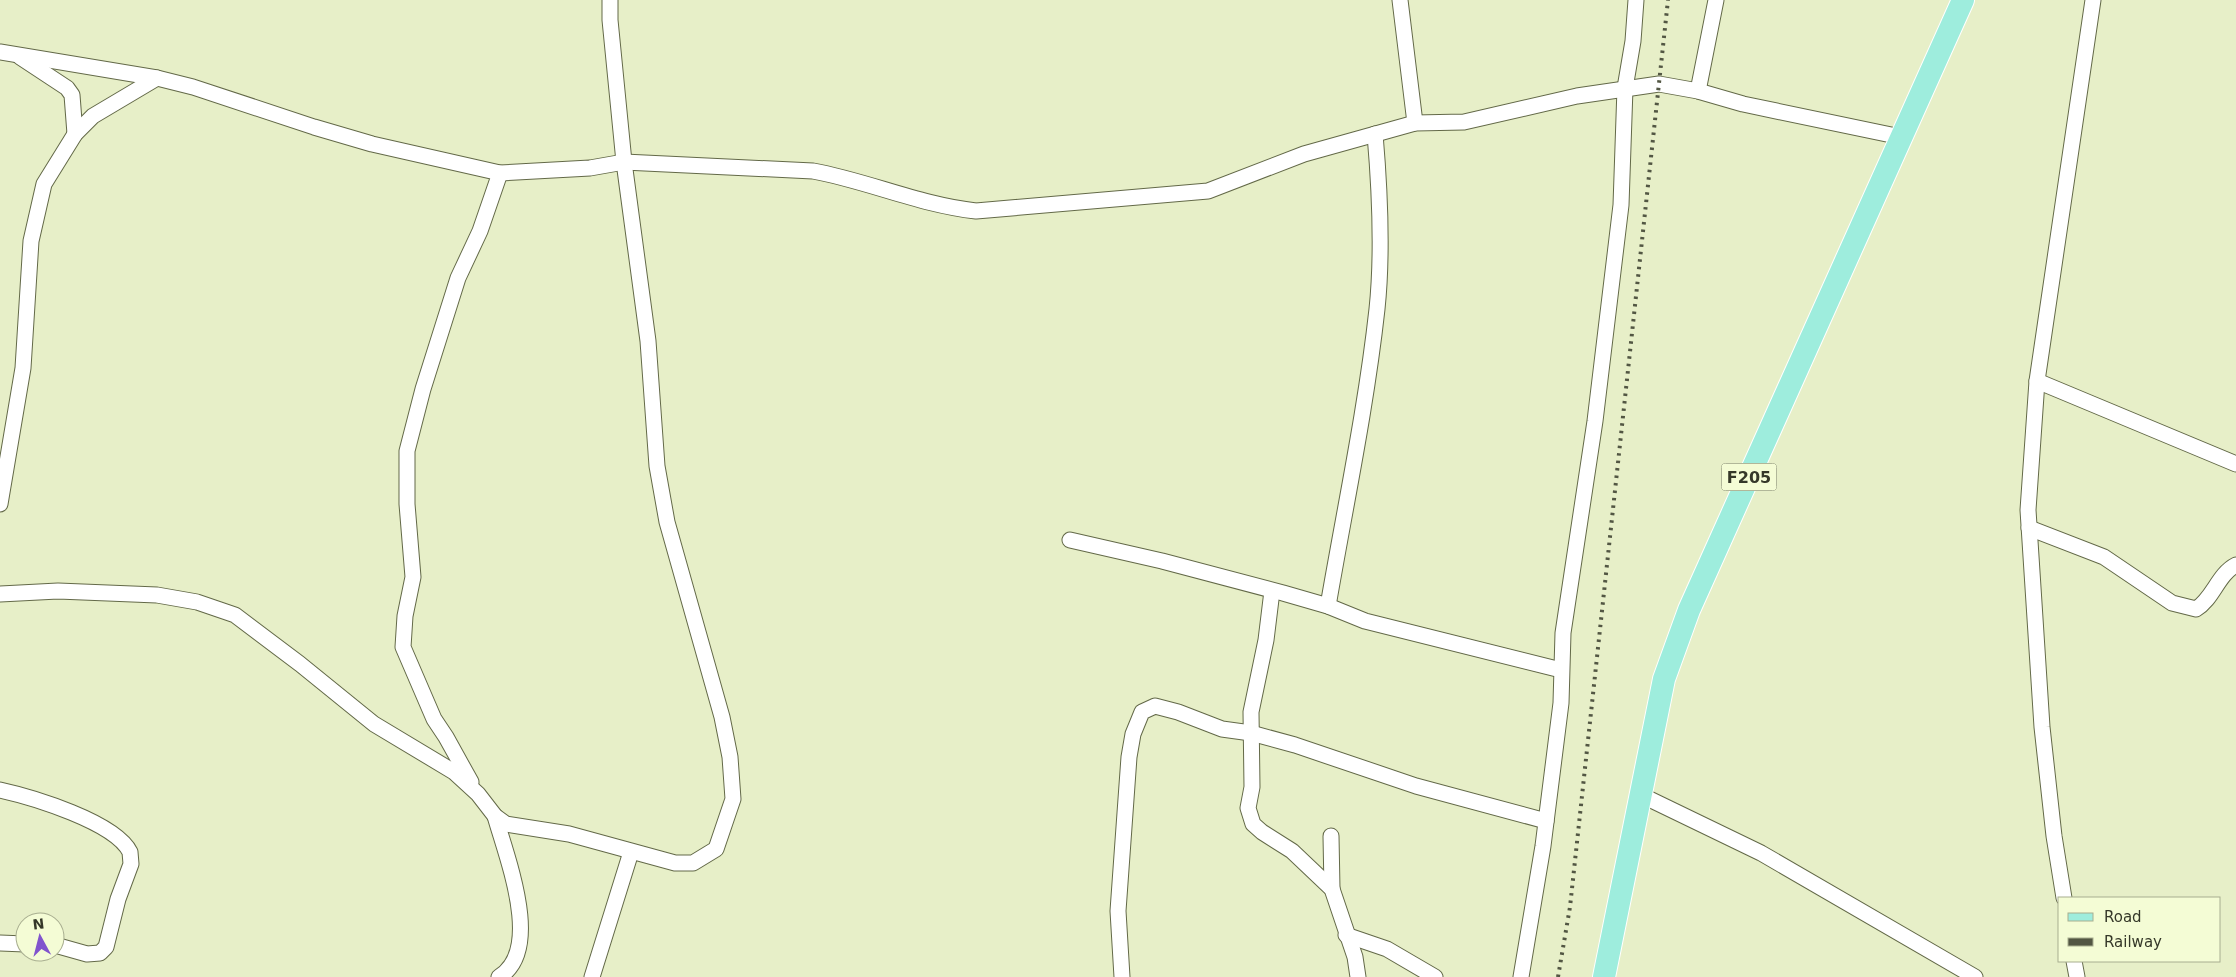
<svg xmlns="http://www.w3.org/2000/svg" width="2236" height="977" font-family="'DejaVu Sans',sans-serif">
  <rect width="100%" height="100%" fill="#e7efc8"/>
  <g fill="none" stroke-linecap="round" stroke-linejoin="round">
    <defs>
      <g id="minor">
        <path d="M1400,0L1415,123"/>
        <path d="M0,52L157,78L193,87L314,127L372,144L500,173L590,168L624,162L813,171C868,181 920,205 976,211L1208,191L1304,154L1415,123L1464,122L1577,96L1659,84L1698,91L1743,104L1901,137"/>
        <path d="M20,57L67,88L72,95L75,134"/>
        <path d="M1698,91L1716,0"/>
        <path d="M2037,381L2236,464"/>
        <path d="M0,504L23,368L31,241L44,184L75,134L93,116L157,78"/>
        <path d="M2029,528L2104,557L2172,603L2196,609C2213,599 2218,574 2236,565"/>
        <path d="M1070,540L1162,561L1283,593L1328,606L1365,621L1561,670"/>
        <path d="M1272,591L1266,640L1251,712L1252,787L1248,808L1253,824L1262,832L1292,851L1332,889L1355,957L1358,977"/>
        <path d="M0,594L58,591L157,595L197,602L235,615L300,664L374,724L454,772L478,794L495,816L506,824L569,834L675,863H693L716,849L733,799L730,757L722,717L667,522L657,466L648,341L624,162L610,20V0"/>
        <path d="M1328,606C1345,507 1366,409 1377,309C1383,252 1380,192 1375,134"/>
        <path d="M471,782L446,737L434,719L403,647L405,616L413,577L407,504V451L423,389L458,278L480,231L500,173"/>
        <path d="M0,790C32,797 115,822 130,852L131,864L118,899L106,947L100,953L87,954L55,945"/>
        <path d="M1641,795L1761,853L1975,977"/>
        <path d="M495,816C506,856 544,950 499,977"/>
        <path d="M1331,836L1332,889"/>
        <path d="M2064,898L2054,836L2042,727L2028,510L2037,381L2093,0"/>
        <path d="M1346,935L1387,949L1435,977"/>
        <path d="M0,943L25,944"/>
        <path d="M2074,961L2077,977"/>
        <path d="M592,977L631,852"/>
        <path d="M1122,977L1118,911L1129,757L1133,734L1142,712L1155,706L1178,712L1222,729L1251,733L1295,745L1416,786L1546,821"/>
        <path d="M1521,977L1543,846L1561,703L1563,633L1595,421L1621,205L1625,88L1633,41L1636,0"/>
      </g>
      <path id="primary" d="M1604,977L1664,679L1689,610L1963,0"/>
    </defs>
    <use href="#minor" stroke="#636948" stroke-width="17"/>
    <use href="#primary" stroke="#fff" stroke-width="24"/>
    <use href="#minor" stroke="#fff" stroke-width="15"/>
    <use href="#primary" stroke="#9eeddd" stroke-width="22"/>
    <path stroke="#525643" stroke-width="4" stroke-dasharray="2.5 5" stroke-linecap="butt" d="M1558,977L1570,907L1668,0"/>
  </g>
  <g text-anchor="middle" dominant-baseline="central" stroke-width="4" stroke-linejoin="round" paint-order="stroke">
    <rect fill="#f4fcd5" stroke="#6e735d" stroke-width="1" x="1721.5" y="463.5" width="55" height="27" rx="4"/>
    <g font-size="16" font-weight="bold" fill="#353829">
      <text x="1749" y="477">F205</text>
    </g>
  </g>
  <rect x="2058" y="897" width="162" height="65" fill="#f4fcd5" stroke="#a8ae90"/>
  <rect x="2068" y="913" width="25" height="8" fill="#9eeddd" stroke="#a8ae90"/>
  <text x="2104" y="922" font-size="15" fill="#353829">Road</text>
  <rect x="2068" y="938" width="25" height="8" fill="#525643" stroke="#a8ae90"/>
  <text x="2104" y="947" font-size="15" fill="#353829">Railway</text>
  <g transform="translate(40 937) rotate(353)"><circle r="24" fill="#f4fcd5" stroke="#a8ae90"/>
  <path d="M0-4L9 19L0 12L-9 19Z" fill="#8154cd"/>
  <text y="-8" font-size="14" font-weight="bold" text-anchor="middle" fill="#353829">N</text>
  </g>
</svg>
